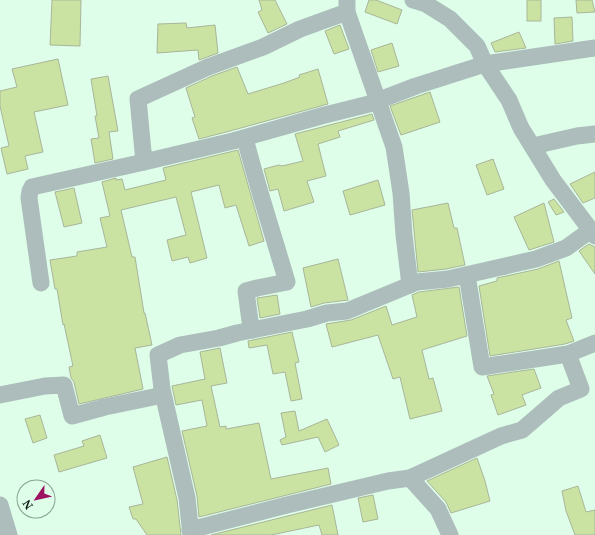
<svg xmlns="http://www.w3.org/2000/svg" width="595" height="535" font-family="'Noto Serif',serif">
  <rect width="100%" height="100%" fill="#defeea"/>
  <g fill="#cae3a3" stroke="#a9b599">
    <path d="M52,0H81L80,46L50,45Z"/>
    <path d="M259,0H275L287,24L268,33L258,12L262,10Z"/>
    <path d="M369,0H376L402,10L397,24L365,12Z"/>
    <rect x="527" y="0" width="14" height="21"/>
    <path d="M576,0H592L595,12L577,13Z"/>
    <path d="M572,17L573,41L555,44L554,18Z"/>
    <path d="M186,23L187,28L215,25L218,53L199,60L198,50L157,53L158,24Z"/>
    <path d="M340,25L349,49L334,54L325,31Z"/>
    <path d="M519,32L526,48L495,52L491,43Z"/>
    <path d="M392,43L399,66L378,72L371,50Z"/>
    <path d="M58,59L68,105L34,112L43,152L25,156L28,169L7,174L1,148L9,146L0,106V91L17,87L12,69Z"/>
    <path d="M237,67L248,94L284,83L300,77L299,75L318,69L328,104L230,131L199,139L192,118L195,117L186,88L212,76Z"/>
    <path d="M108,76L118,131L109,132L113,159L95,163L91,139L99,138L95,116H97L91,79Z"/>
    <path d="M430,92L440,122L401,135L390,106Z"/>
    <path d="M372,114L374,120L338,131L340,137L318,144L326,176L307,181L314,202L284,211L278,189L270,191L264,169L279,165L282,166L303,161L295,134Z"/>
    <path d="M238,150L264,241L249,246L236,205L225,208L219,185L191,192L207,258L190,263L188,257L172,261L167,240L186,235L176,197L121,210L132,257H135L144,313H145L152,345L135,348L143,389L79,404L74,382L71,378L69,367L73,366L64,324L63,325L57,289H55L50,260L77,256V252L107,247L100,218L110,216L102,182L116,178V180L122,179L125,190L166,180L163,168Z"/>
    <path d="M493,159L504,189L487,195L476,165Z"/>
    <path d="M595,172V198L583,203L570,184Z"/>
    <path d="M378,180L385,205L350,215L343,191Z"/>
    <path d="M74,188L82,223L64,227L55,192Z"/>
    <path d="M554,199L564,212L556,215L548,202Z"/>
    <path d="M448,203L454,228H457L465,265L446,269L418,272L412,210Z"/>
    <path d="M544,203L554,242L529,250L514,217Z"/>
    <path d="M589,244L595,247V274L579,251Z"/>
    <path d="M338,259L348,300L324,303L311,307L303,268Z"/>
    <path d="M559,261L572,318L566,320L574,341L565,344L490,356L479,286L497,281V278L538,269Z"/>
    <path d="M459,287L467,336L422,350L429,379L433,378L442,411L410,419L400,377L393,379L378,335L332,347L326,324L351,320L386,306L392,325L417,317L412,295L419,292Z"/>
    <path d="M277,295L280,314L260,318L257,298Z"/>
    <path d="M292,332L299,362L295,363L302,399L291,401L285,372L273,374L267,345L249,348L248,341Z"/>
    <path d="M220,348L227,383L211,386L220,427L226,426V429L259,423L271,479L328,468L331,484L199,517L197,496L182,431L207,426L202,400L176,405L172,386L205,379L200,352Z"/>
    <path d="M534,369L541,388L522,395L526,405L498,415L491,395L494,394L487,376Z"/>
    <path d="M295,411L299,431L327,419L339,445L325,452L318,437L282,445L280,440L286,437L281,413Z"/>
    <path d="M40,415L47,438L33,443L25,419Z"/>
    <path d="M100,435L107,458L59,472L54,455L84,446L82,441Z"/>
    <path d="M167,457L177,500L181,535H147L136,519H133L129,507L143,504L133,467Z"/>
    <path d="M477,458L485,481L490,501L451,513L446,502L427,481Z"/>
    <path d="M578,486L586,512L595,510V535H575L566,511L562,491Z"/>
    <path d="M373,495L378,519L363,522L358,498Z"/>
    <path d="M332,505L338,535H322L319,525L271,535H211Z"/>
  </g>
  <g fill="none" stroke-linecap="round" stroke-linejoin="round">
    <g stroke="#acbdbb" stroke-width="17">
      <path d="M347,0V12L394,147L401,193L404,235L410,285"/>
      <path d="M413,0L426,4L450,19L477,46L485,64L509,100L521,128L553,180L595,236"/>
      <path d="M347,12L300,29L263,47L208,67L138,99L144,162L233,141L321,116L369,104L416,86L485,64L595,48"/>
      <path d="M245,138C257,186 273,234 287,282L257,288L246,291L250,321L253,330"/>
      <path d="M533,146L577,136L595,134"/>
      <path d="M467,275L482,367L568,354L595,343"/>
      <path d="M41,283L29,198L30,191L32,187L144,162"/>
      <path d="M0,395L45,386L64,385L72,416L105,407L163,395"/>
      <path d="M410,478L501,436L522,430L559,398L581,389L568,354"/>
      <path d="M0,505L9,535"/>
      <path d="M190,530L287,505L388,481L410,478L438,509L450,535"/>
      <path d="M191,535L187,498L162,389L158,355L180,345L219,338L237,333L307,319L327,313L347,311L417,282L448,279L536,259L566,248L591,230"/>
    </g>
  </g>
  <g transform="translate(36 499) rotate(236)"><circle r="19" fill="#defeea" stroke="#8aa294"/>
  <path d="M0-3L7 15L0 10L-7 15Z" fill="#9d1261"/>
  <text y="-6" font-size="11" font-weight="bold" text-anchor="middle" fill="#0d1912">N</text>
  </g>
</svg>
